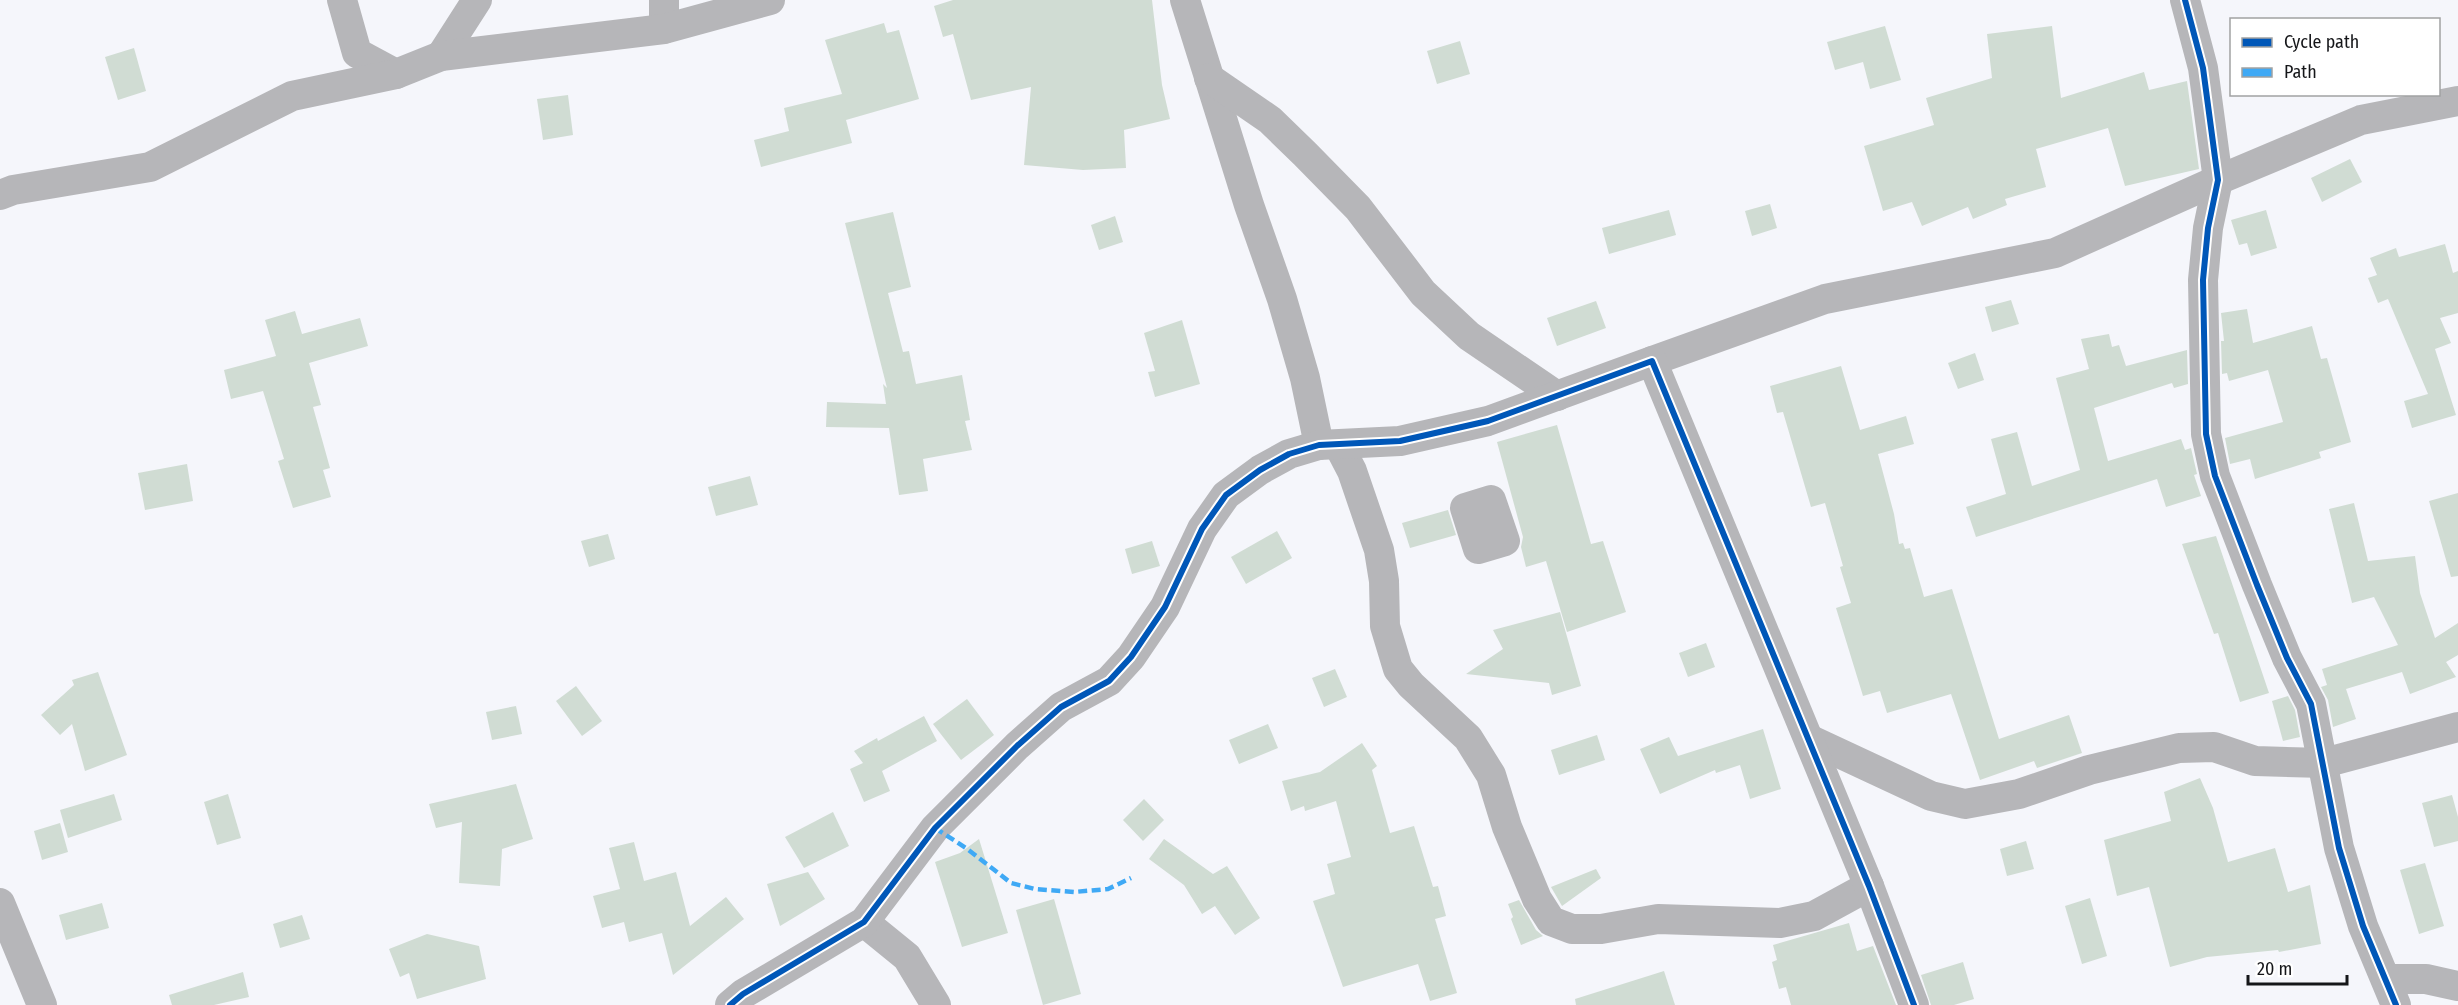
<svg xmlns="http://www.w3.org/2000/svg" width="2458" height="1005" font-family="'Fira Sans Condensed',sans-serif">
  <rect width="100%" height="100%" fill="#f5f6fb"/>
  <g fill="#d0dcd3">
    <path d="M953,0H1152L1162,85L1170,119L1124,130L1126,168L1083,170L1024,165L1031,87L971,100L953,34L943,37L934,6Z"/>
    <path d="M884,23L887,33L899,30L919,99L846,120L852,143L761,167L754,140L789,131L784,108L842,94L825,40Z"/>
    <path d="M1885,26L1901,80L1870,89L1863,62L1835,70L1827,42Z"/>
    <path d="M2052,26L2061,98L2144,72L2149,90L2187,81L2199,169L2125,186L2108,128L2036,149L2046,187L2005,199L2007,205L1973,219L1968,207L1922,226L1912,202L1883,211L1864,146L1934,125L1926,98L1992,78L1987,34Z"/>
    <path d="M1460,41L1470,74L1437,84L1427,51Z"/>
    <path d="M134,48L146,91L118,100L105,57Z"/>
    <path d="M568,95L573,135L543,140L537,99Z"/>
    <path d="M2350,159L2362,182L2322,202L2311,178Z"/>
    <path d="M1770,204L1777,228L1752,236L1745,211Z"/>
    <path d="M1669,210L1676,235L1609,254L1602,228Z"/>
    <path d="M2266,210L2277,248L2251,256L2247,243L2239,245L2231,220Z"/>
    <path d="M893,212L911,287L888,293L903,352L909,351L916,384L962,375L970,420L965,421L972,450L923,459L928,491L899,495L889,428L826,427L827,402L886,404L883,384L887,388L845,223Z"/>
    <path d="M1115,216L1123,242L1099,250L1091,225Z"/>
    <path d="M2445,244L2453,273L2458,271V313L2440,318L2451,343L2435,349L2456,415L2412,428L2404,401L2428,394L2388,299L2378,303L2368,278L2377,275L2370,258L2396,248L2399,257Z"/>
    <path d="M2011,300L2019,324L1992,332L1985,307Z"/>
    <path d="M1596,301L1606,328L1557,346L1547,318Z"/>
    <path d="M2247,309L2253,343L2312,326L2321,359L2327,358L2351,442L2319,452L2321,458L2255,479L2250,459L2230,464L2225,438L2283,422L2268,370L2229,381L2227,373L2222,374L2221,341H2224L2221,313Z"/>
    <path d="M295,311L302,334L360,318L368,346L309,363L321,405L313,407L330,468L323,470L331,497L293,508L278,461L284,459L263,391L231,399L224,370L276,356L265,320Z"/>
    <path d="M1182,320L1200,384L1155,397L1148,372L1155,371L1144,333Z"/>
    <path d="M2109,334L2112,347L2119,345L2126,366L2187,350L2188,384L2174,388L2172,383L2094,408L2108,461L2181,439L2185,450L2191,448L2197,474L2194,475L2201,496L2166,507L2157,479L1976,537L1966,507L2006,494L1991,439L2017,432L2032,486L2080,470L2056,378L2089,369L2081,339Z"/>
    <path d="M1975,353L1984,380L1958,389L1948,363Z"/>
    <path d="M1841,366L1860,430L1906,416L1914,444L1878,454L1894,514L1899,544L1903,543L1905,549L1910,548L1924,597L1952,589L1999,739L2069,715L2082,753L2037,768L2034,761L1980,780L1951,694L1887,713L1880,691L1863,696L1836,608L1851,603L1840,567L1843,566L1825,503L1811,507L1783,412L1777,413L1770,386Z"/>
    <path d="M1557,425L1591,544L1603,541L1626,612L1567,632L1546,561L1526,567L1521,547L1523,537L1497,442Z"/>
    <path d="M187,464L193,501L145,510L138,473Z"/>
    <path d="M750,476L758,505L716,516L708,487Z"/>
    <path d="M2458,493V576L2451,577L2429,501Z"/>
    <path d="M2354,503L2368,561L2415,556L2420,593L2435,638L2458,623V655L2446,662L2456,677L2410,694L2402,672L2346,689L2356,719L2333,727L2328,700L2321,687L2327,685L2322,669L2398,645L2374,597L2352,603L2329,509Z"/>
    <path d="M1448,510L1456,535L1410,548L1402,523Z"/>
    <path d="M1277,531L1292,558L1246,584L1231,557Z"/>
    <path d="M608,534L615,559L589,567L581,541Z"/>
    <path d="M2216,536L2269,693L2240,702L2218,633L2214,634L2182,544Z"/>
    <path d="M1152,541L1160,566L1132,574L1125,549Z"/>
    <path d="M1560,612L1581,686L1552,695L1549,683L1466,674L1503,649L1493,630Z"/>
    <path d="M1706,643L1715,667L1688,677L1679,653Z"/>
    <path d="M1335,669L1347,697L1324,707L1312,678Z"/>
    <path d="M98,672L127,755L85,771L72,724L60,735L41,715L74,685L72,680Z"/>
    <path d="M576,686L602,721L582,736L556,701Z"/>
    <path d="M2288,696L2295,710L2300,737L2283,741L2272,701Z"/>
    <path d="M967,699L994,735L961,760L933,724Z"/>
    <path d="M516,706L522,734L492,740L486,712Z"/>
    <path d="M924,716L937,741L882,771L890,791L864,802L850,769L863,763L854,751L877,738L878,741Z"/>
    <path d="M1268,724L1278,748L1239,764L1229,740Z"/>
    <path d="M1763,729L1781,789L1750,799L1740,765L1716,773L1715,770L1660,794L1640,749L1669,737L1678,756Z"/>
    <path d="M1597,735L1605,760L1559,775L1551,750Z"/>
    <path d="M1362,743L1377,766L1372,770L1390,833L1414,826L1433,887L1438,886L1446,916L1435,919L1457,993L1430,1001L1418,964L1343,987L1313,901L1335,894L1327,864L1351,857L1336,801L1305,811L1304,806L1291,811L1282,781L1320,772Z"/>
    <path d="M2200,778L2213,808L2228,862L2275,848L2288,892L2310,885L2321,944L2279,952L2278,950L2207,957L2170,967L2149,887L2117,896L2104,840L2171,821L2164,792Z"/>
    <path d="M516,784L533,839L502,849L500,886L459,883L462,822L436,828L429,804Z"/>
    <path d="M114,794L122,820L68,838L60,810Z"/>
    <path d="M228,794L241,838L217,845L204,802Z"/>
    <path d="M2452,795L2458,817V841L2434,847L2422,803Z"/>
    <path d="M1144,799L1164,820L1143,841L1123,820Z"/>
    <path d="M833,812L849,846L804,868L785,837Z"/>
    <path d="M60,823L68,852L42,860L34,831Z"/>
    <path d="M979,839L1008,933L962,947L935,862L960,853Z"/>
    <path d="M1164,839L1213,874L1227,866L1260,918L1235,935L1215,906L1202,914L1184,885L1149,859Z"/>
    <path d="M2026,841L2034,869L2007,876L2000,849Z"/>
    <path d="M634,842L644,881L676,872L690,926L726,897L744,919L673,975L662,933L629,942L624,922L602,928L593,896L620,889L609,848Z"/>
    <path d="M2425,863L2444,926L2419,934L2400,870Z"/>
    <path d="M1596,869L1601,878L1562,906L1551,887Z"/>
    <path d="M808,872L825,899L780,926L767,884Z"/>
    <path d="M2090,898L2107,956L2082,964L2065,906Z"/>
    <path d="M1054,899L1081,994L1043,1005L1016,910Z"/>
    <path d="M1519,900L1536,930L1543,936L1521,945L1511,919L1513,917L1508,904Z"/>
    <path d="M102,903L109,928L66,940L59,915Z"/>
    <path d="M302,915L310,939L280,948L273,924Z"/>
    <path d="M1849,923L1857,951L1873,946L1896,1005H1791L1786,987L1779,989L1772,962L1777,960L1773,945Z"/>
    <path d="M427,934L479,946L486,979L417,999L409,973L400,977L389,949Z"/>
    <path d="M1963,962L1974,999L1954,1005H1931L1921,975Z"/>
    <path d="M1664,971L1675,1005H1576L1575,999Z"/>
    <path d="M243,972L249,997L214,1005H172L169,995Z"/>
  </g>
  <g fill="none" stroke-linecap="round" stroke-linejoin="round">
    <g stroke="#b6b6b9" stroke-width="30">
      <path d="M342,0L357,53L396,74"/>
      <path d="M1185,0L1249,205L1282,299L1305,378L1319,445"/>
      <path d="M2185,0L2203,68L2218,180L2208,228L2203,280L2206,434L2215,476L2257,585L2287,658L2311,704L2339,848L2363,926L2396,1005"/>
      <path d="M664,29V0"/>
      <path d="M441,56L477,0"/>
      <path d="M1209,78L1270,120L1305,154L1358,208L1423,293L1469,336L1557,396"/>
      <path d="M0,195L13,190L150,167L292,96L396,74L441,56L664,29L770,0"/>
      <path d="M1652,361L1825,299L2055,253L2218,180L2361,120L2458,101"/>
      <path d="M1339,446L1352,471L1379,550L1384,581L1385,626L1398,669L1411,685L1468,738L1491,775L1507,827L1537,899L1551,921L1572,929H1601L1658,919L1780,923L1814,916L1869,886"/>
      <path d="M1491,500L1505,541L1478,549L1465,508Z"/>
      <path d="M1809,739L1931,796L1965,804L2019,794L2089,770L2179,748L2214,747L2255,761L2324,763L2458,727"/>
      <path d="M0,903L42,1005"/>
      <path d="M864,922L907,957L936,1005"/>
      <path d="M2386,979H2426L2458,986"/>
      <path d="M730,1005L743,994L864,922L935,828L1017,746L1061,707L1109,681L1131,657L1165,607L1202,529L1226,495L1260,470L1289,454L1319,445L1400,441L1488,421L1652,361L1869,886L1914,1005"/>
    </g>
    <path stroke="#3fa9f5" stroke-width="4.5" stroke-dasharray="9 4.5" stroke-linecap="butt" d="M935,828L966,848L1011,883L1035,889L1074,892L1108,889L1131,878"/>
    <defs>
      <g id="cycleway">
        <path d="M2185,0L2203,68L2218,180L2208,228L2203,280L2206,434L2215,476L2257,585L2287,658L2311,704L2339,848L2363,926L2396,1005"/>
        <path d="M730,1005L743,994L864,922L935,828L1017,746L1061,707L1109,681L1131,657L1165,607L1202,529L1226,495L1260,470L1289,454L1319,445L1400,441L1488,421L1652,361L1869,886L1914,1005"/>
      </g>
    </defs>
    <use href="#cycleway" stroke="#fff" stroke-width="10"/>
    <use href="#cycleway" stroke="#0057b8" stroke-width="6"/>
  </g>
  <rect x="2230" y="18" width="210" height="78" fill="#ffffff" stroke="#a1a2a3" stroke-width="1.5"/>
  <rect x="2242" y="38" width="30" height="9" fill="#0057b8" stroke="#a1a2a3" stroke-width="1.5"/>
  <text x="2284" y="48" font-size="18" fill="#151619">Cycle path</text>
  <rect x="2242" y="68" width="30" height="9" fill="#3fa9f5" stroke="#a1a2a3" stroke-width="1.5"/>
  <text x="2284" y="78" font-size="18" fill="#151619">Path</text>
  <path d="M2248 975v9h99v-9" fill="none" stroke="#151619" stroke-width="3"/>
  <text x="2257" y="975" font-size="18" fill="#151619" stroke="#ffffff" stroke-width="4.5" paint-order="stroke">20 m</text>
</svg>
